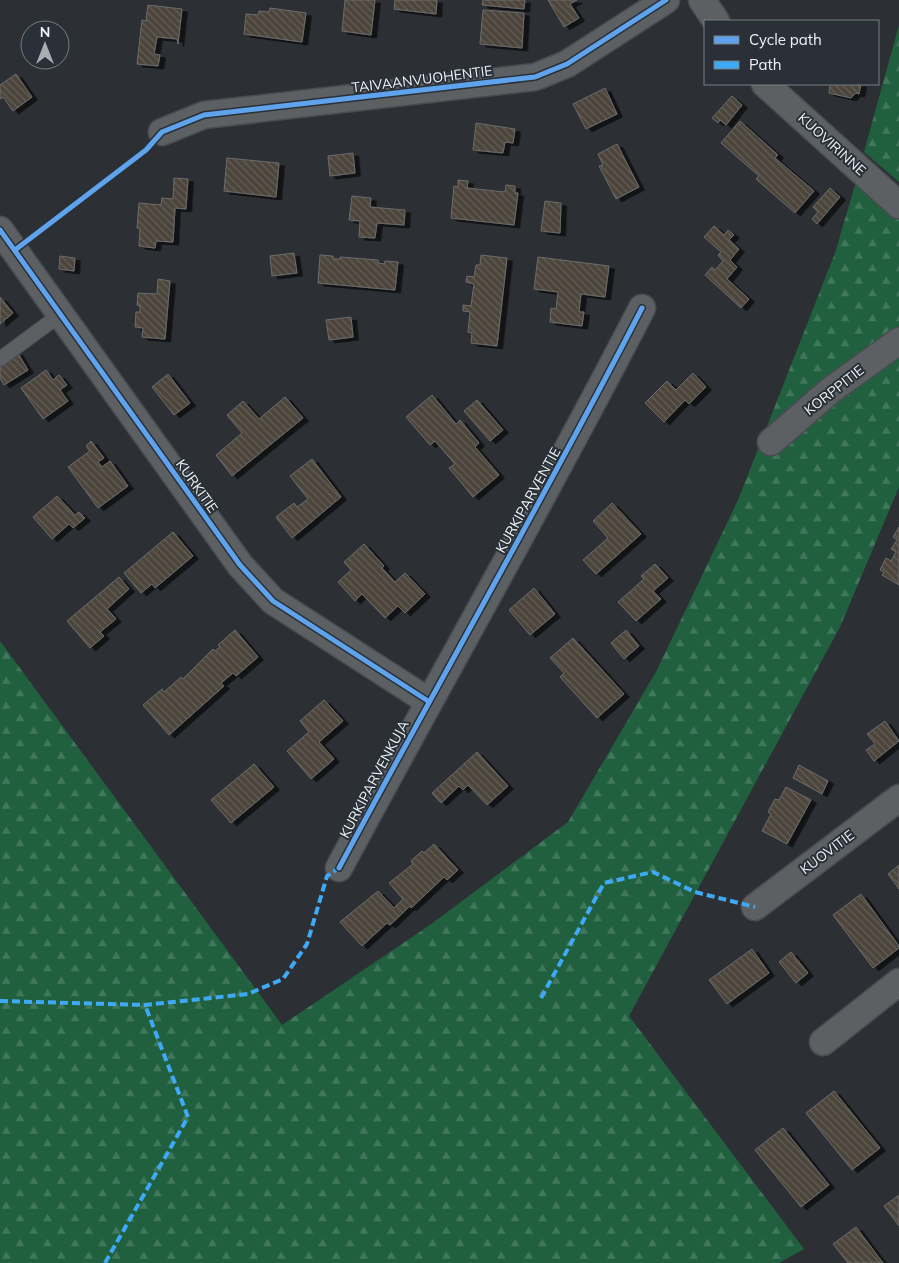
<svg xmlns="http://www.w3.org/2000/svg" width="899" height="1263" font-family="Mulish,sans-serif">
  <defs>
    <pattern id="forest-firs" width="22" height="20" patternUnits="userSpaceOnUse" patternTransform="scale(1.25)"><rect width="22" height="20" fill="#20603f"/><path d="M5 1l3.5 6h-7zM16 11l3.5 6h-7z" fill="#41775b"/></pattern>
    <pattern id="building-back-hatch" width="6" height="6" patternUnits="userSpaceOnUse" patternTransform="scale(1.25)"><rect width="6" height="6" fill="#4c443b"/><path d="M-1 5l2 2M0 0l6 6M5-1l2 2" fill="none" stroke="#665f58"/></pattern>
    <filter id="shadow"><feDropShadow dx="5.5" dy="3" stdDeviation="0" flood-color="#0009"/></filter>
  </defs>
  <rect width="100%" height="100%" fill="#2c3034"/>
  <g fill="url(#forest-firs)">
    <path d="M899,25V182L864,152Z"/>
    <path d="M857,178L899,216V487L840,627L629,1016L804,1249L779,1263H0V641L282,1025L430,925L568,822L657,670L738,500L835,253Z"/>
  </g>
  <g fill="url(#building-back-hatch)" stroke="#6c6c6d" filter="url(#shadow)">
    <path d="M345,0H375L371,35L342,31Z"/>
    <path d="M395,0H437L436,14L394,9Z"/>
    <path d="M483,0H525L524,9L482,5Z"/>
    <path d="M548,0H577L570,4L579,18L564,27Z"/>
    <path d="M148,5L182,9L178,44L177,39L157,37L154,54L160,55L158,66L137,64L142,20L146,21Z"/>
    <path d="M270,8L306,13L302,42L244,34L246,14L258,15L259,11L269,12Z"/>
    <path d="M483,10L524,13L522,48L480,44Z"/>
    <path d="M16,74L32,97L13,111L3,97L0,99V85Z"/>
    <path d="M830,84H861L859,94L856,93L851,98L829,93Z"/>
    <path d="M605,88L617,114L586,129L573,104Z"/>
    <path d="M732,96L742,105L726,125L720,120L718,123L712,118Z"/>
    <path d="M740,121L778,155L775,158L814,191L795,213L756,179L759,176L721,143Z"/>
    <path d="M476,123L515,129L513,143L505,142L503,153L473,150Z"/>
    <path d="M617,144L639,187L616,199L599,166L603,165L598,154Z"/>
    <path d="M353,153L355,173L330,176L328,156Z"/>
    <path d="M227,158L279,163L276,197L224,191Z"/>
    <path d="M174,178L188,179L186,209L175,208L173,242L156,241L155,248L139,246L140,228H137L139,203L161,205L162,198L173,199Z"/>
    <path d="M458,180L468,181L467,188L505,192L506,185L515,186V193H518L514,225L451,218L454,186L458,187Z"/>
    <path d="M830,188L840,197L817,224L812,219L818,212L813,207Z"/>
    <path d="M352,196L371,198L370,207L405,210L404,225L377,223L375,238L359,237L360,221L349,220Z"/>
    <path d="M545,201L561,203L560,233L541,231Z"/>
    <path d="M714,226L724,235L728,230L734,235L729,240L739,249L730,260L737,267L727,279L749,299L741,308L705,275L712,267L715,270L723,261L718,255L721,252L704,237Z"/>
    <path d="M294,253L297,273L272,276L270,256Z"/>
    <path d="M320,255L333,256V259H340V257L378,260V263L384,264L385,261L398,262L395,290L318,283Z"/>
    <path d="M481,255L507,258L497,346L471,343L472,333L468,332L470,312L463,311V305L471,306L474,284L466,282L467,276L474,277L476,265H480Z"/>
    <path d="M60,256L75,258L74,271L59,269Z"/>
    <path d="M538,257L609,266L605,297L581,294L579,312H584L582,326L550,322L551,308L556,309L558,292L534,289Z"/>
    <path d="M158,279L170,281L165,339L142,337L143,328L135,327L136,312H140V306L137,305L138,293L157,294Z"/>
    <path d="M0,297L13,313L0,324Z"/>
    <path d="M351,317L353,337L329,340L326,320Z"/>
    <path d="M17,352L28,370L4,385L0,378V363Z"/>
    <path d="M46,370L53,380L59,375L67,385L60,390L68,401L43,419L21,388Z"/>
    <path d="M693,373L706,387L689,404L685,400L664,422L645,403L667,381L676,390Z"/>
    <path d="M168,374L190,403L174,415L152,387Z"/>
    <path d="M432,395L456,424L460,420L479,443L475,447L499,475L473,497L449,468L455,464L435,441L430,445L406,417Z"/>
    <path d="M285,397L303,418L232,476L216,455L242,433L227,415L243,401L259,419Z"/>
    <path d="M477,400L503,430L490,441L464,411Z"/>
    <path d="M91,441L104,458L98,462L102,467L110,461L128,486L98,508L68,467L90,451L86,446Z"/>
    <path d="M312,459L341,497L292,538L276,517L294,503L297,507L308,499L290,476Z"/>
    <path d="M57,496L75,515L79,512L85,518L73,528L69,524L52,539L33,517Z"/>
    <path d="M612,503L641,534L596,574L583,560L608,538L593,521Z"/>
    <path d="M899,527V585L882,575L884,572L880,570L886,558L891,561L896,552L891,549L897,540L893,537Z"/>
    <path d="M173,532L193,556L155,588L152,584L141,593L124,573Z"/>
    <path d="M364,544L384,566L382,568L395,582L405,573L425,594L405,613L398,606L385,618L362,594L355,601L338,582L351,570L344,562Z"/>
    <path d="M655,564L668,578L653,591L661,599L636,621L618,602L644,579L641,576Z"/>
    <path d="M119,577L129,589L107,609L116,619L100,632L104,636L90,648L67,621Z"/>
    <path d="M534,588L555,614L530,635L509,610Z"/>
    <path d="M235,630L258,657L236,676L233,673L221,683L224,686L169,735L143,705L162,689L164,692L181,677L183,679L213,649L215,651L220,647L218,645Z"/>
    <path d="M626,630L639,646L624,659L611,643Z"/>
    <path d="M573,638L624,694L597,718L560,677L564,673L550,658Z"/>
    <path d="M324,700L343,721L319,742L334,759L311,779L287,751L309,732L300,721Z"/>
    <path d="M885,721L899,741L874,761L866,750L875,744L867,734Z"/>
    <path d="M477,752L508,786L487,805L468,785L463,790L459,786L441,803L432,793Z"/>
    <path d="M254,764L274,787L231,823L211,800Z"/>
    <path d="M799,765L828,781L822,794L793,778Z"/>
    <path d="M786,787L811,800L787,844L762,831L771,814L768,812L775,799L779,800Z"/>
    <path d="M434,844L458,870L447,880L444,877L411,908L410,906L390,925L387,923L362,946L340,922L378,891L394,908L403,899L389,883L413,864L411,861L422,851L424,853Z"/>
    <path d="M899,865V889L888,874Z"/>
    <path d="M861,894L899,946V948L873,968L833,915Z"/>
    <path d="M752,949L769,973L727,1004L709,980Z"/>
    <path d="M791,952L808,973L796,983L779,962Z"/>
    <path d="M834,1091L880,1148L852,1170L806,1113Z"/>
    <path d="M783,1128L829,1185L801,1207L755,1150Z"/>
    <path d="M899,1195V1226L884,1206Z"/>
    <path d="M856,1227L883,1263H848L833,1244Z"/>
  </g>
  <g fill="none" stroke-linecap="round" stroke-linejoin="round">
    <defs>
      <path id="lane" d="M0,359L61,314"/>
      <g id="street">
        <path d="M702,0L716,21"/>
        <path d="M765,84L899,205"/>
        <path d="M162,132L204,115L535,77L567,64L666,0"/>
        <path d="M0,230L240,565L273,601L428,701"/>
        <path d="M771,442L831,390L899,341"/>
        <path d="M339,868C439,681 545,497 642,308"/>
        <path d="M755,907L899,798"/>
        <path d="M823,1042L899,982"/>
      </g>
    </defs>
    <use href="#lane" stroke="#484c50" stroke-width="16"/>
    <use href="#street" stroke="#484c50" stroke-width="29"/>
    <use href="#lane" stroke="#5c6063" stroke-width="14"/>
    <use href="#street" stroke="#5c6063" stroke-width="26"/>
    <g stroke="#3fa9f5" stroke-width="4" stroke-dasharray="8 4" stroke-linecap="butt">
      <path d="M541,998L604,883L653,872L695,892L755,907"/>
      <path d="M0,1001L145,1005L248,994L283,979L307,944L327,876L339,868"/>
      <path d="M105,1263L188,1117L145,1005"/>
    </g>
    <defs>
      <g id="cycleway">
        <path d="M0,230L240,565L273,601L428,701"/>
        <path d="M15,250L146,150L162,132L204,115L535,77L567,64L666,0"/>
        <path d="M339,868C439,681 545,497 642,308"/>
      </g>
    </defs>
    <use href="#cycleway" stroke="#293037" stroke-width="8"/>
    <use href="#cycleway" stroke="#60a3ed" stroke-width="5"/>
  </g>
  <g text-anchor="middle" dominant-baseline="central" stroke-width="4" stroke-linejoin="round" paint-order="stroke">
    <g font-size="14" fill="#edf2f6" stroke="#293037">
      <text transform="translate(422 79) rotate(-7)">TAIVAANVUOHENTIE</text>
      <text transform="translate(832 144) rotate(42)">KUOVIRINNE</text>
      <text transform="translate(834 390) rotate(-38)">KORPPITIE</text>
      <text transform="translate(197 486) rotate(55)">KURKITIE</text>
      <text transform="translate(528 500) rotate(-61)">KURKIPARVENTIE</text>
      <text transform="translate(374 779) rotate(-62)">KURKIPARVENKUJA</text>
      <text transform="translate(827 852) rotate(-37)">KUOVITIE</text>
    </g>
  </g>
  <rect x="704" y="20" width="175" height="65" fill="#293037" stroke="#777e83"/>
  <rect x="714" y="36" width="25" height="8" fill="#60a3ed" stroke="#777e83"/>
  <text x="749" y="45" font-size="15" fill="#edf2f6">Cycle path</text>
  <rect x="714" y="61" width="25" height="8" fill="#3fa9f5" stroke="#777e83"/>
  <text x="749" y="70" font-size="15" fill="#edf2f6">Path</text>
  <g transform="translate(45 45)"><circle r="24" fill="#293037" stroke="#777e83"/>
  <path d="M0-4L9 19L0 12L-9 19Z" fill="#a9aeb2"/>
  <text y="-8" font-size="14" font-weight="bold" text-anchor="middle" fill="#edf2f6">N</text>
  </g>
</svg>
